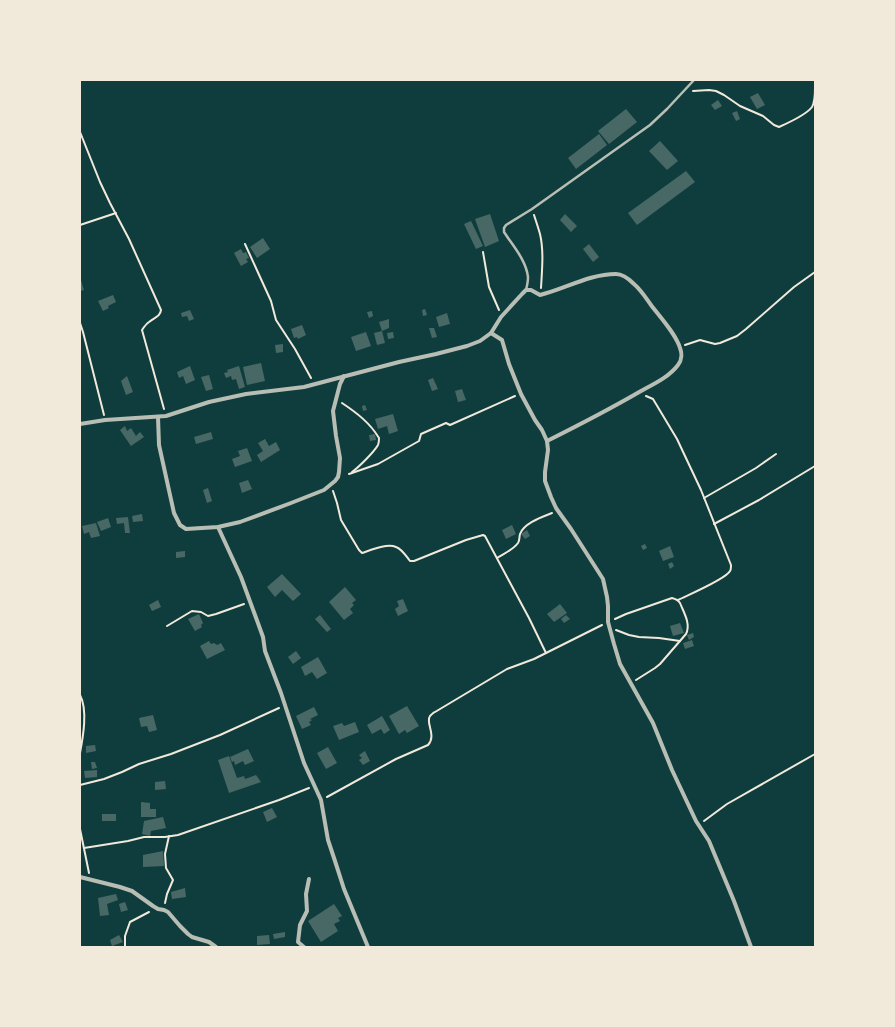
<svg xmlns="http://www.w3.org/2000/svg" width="895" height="1027" font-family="Quicksand,sans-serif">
  <rect width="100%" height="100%" fill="#0f3d3e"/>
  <g fill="#486865">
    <path d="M758,93L765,105L757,109L750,97Z"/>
    <path d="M718,100L722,106L715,110L711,105Z"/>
    <path d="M626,109L637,122L609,144L598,131Z"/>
    <path d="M737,111L740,119L736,121L732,113Z"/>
    <path d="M599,134L607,145L576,169L568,158Z"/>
    <path d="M660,141L678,161L667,170L649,151Z"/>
    <path d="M686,171L695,182L637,225L628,213Z"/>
    <path d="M490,214L499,241L485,247L475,219Z"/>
    <path d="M565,214L577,226L571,232L560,220Z"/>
    <path d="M471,221L483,246L476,249L464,224Z"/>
    <path d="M263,238L270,249L257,258L250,247Z"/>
    <path d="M589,244L599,257L593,262L583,249Z"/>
    <path d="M241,249L243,253L246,252L249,258L246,259L248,262L241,266L234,253Z"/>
    <path d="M80,277L84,290L80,291Z"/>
    <path d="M113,295L116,302L108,306L109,308L103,311L98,301Z"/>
    <path d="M425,309L427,315L423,316L422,310Z"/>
    <path d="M190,310L194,319L189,321L187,316L182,317L181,313Z"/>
    <path d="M372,311L373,316L369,318L367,312Z"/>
    <path d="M447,313L450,324L439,327L436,317Z"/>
    <path d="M389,319V328L382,331L379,322Z"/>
    <path d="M302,325L306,335L298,339L297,337L294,338L291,329Z"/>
    <path d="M429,328H434L437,337L432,338Z"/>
    <path d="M382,331L385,343L377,345L374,333Z"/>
    <path d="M366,332L371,346L356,351L351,337Z"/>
    <path d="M393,332L394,338L388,339L387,333Z"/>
    <path d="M283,344V352L276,353L275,345Z"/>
    <path d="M261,363L265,381L247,385L243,367Z"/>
    <path d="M190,366L195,380L186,384L183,376L179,378L177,372Z"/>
    <path d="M239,366L245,387L239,389L236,379L232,380L231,376L226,378L224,373L228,372L227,370Z"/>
    <path d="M209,375L213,389L206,391L201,377Z"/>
    <path d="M127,376L133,392L126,395L121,381Z"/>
    <path d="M433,378L438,389L432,391L428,380Z"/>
    <path d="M462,389L466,400L458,402L455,391Z"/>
    <path d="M365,405L367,410L363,411L362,406Z"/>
    <path d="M393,414L398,431L389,434L387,426L378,429L375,419Z"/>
    <path d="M125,426L127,431L131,428L136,436L140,432L144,437L131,446L120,430Z"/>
    <path d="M211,432L213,439L196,444L194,437Z"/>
    <path d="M375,434L376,440L370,441L369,435Z"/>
    <path d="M265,439L269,446L276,442L280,450L261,462L257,455L263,451L258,443Z"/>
    <path d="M247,448L252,461L235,467L232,459L240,456L238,451Z"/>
    <path d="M248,480L252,489L242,493L239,483Z"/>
    <path d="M208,488L212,501L207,503L203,490Z"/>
    <path d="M142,514L143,521L133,522L132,516Z"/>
    <path d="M128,517L130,533H125L124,523L117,524L116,518Z"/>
    <path d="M108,518L111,527L101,531L97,522Z"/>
    <path d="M96,523L100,536L91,538L89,532L84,534L82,526Z"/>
    <path d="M512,525L516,534L506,539L502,530Z"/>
    <path d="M527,530L530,536L525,539L521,534Z"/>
    <path d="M645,544L647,548L643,550L641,546Z"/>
    <path d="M670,546L674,557L663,561L659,551Z"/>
    <path d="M185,551V557L176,558V552Z"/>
    <path d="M672,562L674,566L670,569L668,564Z"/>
    <path d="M282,574L301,594L293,601L282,590L275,597L267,587Z"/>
    <path d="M345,587L356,600L352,603L354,605L350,609L353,613L344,620L329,602Z"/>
    <path d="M403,599L408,611L398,616L395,609L399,606L397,601Z"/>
    <path d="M158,600L161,607L152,611L149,605Z"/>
    <path d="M560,604L567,613L554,622L547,614Z"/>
    <path d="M199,614L203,623L201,625L202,627L195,631L188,619Z"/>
    <path d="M320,615L331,629L327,632L315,619Z"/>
    <path d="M566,615L570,619L564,623L561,619Z"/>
    <path d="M680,623L684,633L673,636L670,626Z"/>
    <path d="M693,633L694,637L689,640L687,635Z"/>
    <path d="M692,640L694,646L685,649L683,643Z"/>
    <path d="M209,641L211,644L214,643L217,645L221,643L225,650L207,659L200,646Z"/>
    <path d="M296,651L301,658L293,664L288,657Z"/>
    <path d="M318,657L327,673L317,679L312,672L305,676L301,667Z"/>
    <path d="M407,706L419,726L407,733L405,730L399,734L389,716Z"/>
    <path d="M314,707L318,715L310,719L312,720L309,722L311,725L302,729L296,716Z"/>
    <path d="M153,715L157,730L149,732L147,726L141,727L139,718Z"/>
    <path d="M382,716L390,730L384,734L381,729L372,734L367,725Z"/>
    <path d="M355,722L359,732L339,740L333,726L342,723L344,726Z"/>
    <path d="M95,745L96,751L86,753V746Z"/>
    <path d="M328,747L337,763L326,769L317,753Z"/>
    <path d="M248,749L254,761L245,765L243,761L235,765L234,761L232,762L230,757Z"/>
    <path d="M365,751L370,761L363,765L359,760L362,758L359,755Z"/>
    <path d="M229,756L237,778L244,776L245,779L256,775L261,782L229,793L218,760Z"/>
    <path d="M91,762H95L97,768L92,769Z"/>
    <path d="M97,770V777L85,778L84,771Z"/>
    <path d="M165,781L166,789L155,790V782Z"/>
    <path d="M141,802L150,803V809H156V817H141Z"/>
    <path d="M272,808L277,817L267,822L263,812Z"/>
    <rect x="102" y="814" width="14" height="7"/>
    <path d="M163,817L166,828L151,831L150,836L142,834L144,821Z"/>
    <path d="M163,851L164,866L143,867V855Z"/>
    <path d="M185,888L186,897L172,899L171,892Z"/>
    <path d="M116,894L118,900L107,904L109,915L100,916L98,898Z"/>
    <path d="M125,902L128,910L121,912L119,904Z"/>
    <path d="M334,904L342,916L338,918L340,921L334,924L338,931L321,942L308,921Z"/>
    <path d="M285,932V937L274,939L273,934Z"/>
    <path d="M119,935L123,942L112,946L110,940Z"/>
    <path d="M269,935L270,944L257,945V936Z"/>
  </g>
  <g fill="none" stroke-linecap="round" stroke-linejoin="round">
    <g stroke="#f1e9da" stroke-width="2">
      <path d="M693,91L709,90L716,91L724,95L740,106L763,116L774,125L779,127C788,123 806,115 812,107C815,102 815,94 815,88"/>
      <path d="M80,132L100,182L110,203L129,239L161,310C160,317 155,317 149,322C146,324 144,327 142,330L164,409"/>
      <path d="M534,215C536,221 538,227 540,234C544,251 542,270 541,288"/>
      <path d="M80,225L116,213"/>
      <path d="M245,244L271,301L276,320L295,349L311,378"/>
      <path d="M483,252L489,287L499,310"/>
      <path d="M80,323L83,332L104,415"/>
      <path d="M685,345L700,340L715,344L720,343L737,336L746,329L794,287L815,272"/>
      <path d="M646,396L653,399L677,439L701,490L731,565C731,566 731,570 730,571C726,579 688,595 678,600"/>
      <path d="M342,403C357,413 370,423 379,438C379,440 379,443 378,445C374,452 359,467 352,472"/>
      <path d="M349,474L378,464L419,441L421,434L446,423L450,425L515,396"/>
      <path d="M333,491L337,503L341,520L359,550L362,553C371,550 387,543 396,547C402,549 406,556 410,561H414L466,540L483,535L485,536L529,618L546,653"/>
      <path d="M704,498L756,468L776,454"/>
      <path d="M714,524L759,500L815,466"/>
      <path d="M497,558C503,554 513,550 518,543C520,540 519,537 520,534C524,523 542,517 552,513"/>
      <path d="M615,619L626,614L672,598C676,599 678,600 680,603C684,613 691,624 686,634L660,664L655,668L636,680"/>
      <path d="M167,626L192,611L201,612L208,616L216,614L244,604"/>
      <path d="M616,630L629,635L639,637L659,638L680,641"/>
      <path d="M80,695C88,710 83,737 80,753"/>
      <path d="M80,785L104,779L122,772L139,764L171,754L220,735L279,708"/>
      <path d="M327,797L396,759L428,745C437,735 425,723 430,716C430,716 434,712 435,712L507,669L534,659L602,625"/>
      <path d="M704,821L727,804L815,754"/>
      <path d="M80,829L89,873"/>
      <path d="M84,848L128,841L144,837H165L178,835L279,800L309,788"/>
      <path d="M165,903L167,894L173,880L166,868L165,854L169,836"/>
      <path d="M125,947V936L130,922L149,912"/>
    </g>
    <path stroke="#b8beb3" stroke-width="2.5" d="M526,290C527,286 528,281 528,277C526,260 513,246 504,232V228L506,225L532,209L650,125L667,109L694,80"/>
    <g stroke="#b8beb3" stroke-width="4">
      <path d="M491,333L502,340L509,364L521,394L535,420L542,430L547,441L548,450L545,472V481L551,497L556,508L571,529L603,579L607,597L608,606V622L614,644L620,664L653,723L672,770L696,821L709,841L734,901L751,947"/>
      <path d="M158,417L159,445L174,513L180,525L186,529L218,527L240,522L291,503L324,490L335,481L338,477L339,472L340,458L336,436L333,411L340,384L344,376"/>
      <path d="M80,424L105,420L166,416L209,402L246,394L304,387L399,362L436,354L467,346L480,341L491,333L501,317L522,294L526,290H531L540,295C565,289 589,274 616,274C623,274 629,279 634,284C641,290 646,298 651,305C660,317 676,334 680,348C682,353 682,360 678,365C669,377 654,384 641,391C610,409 579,425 547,441"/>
      <path d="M218,527L241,577L255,615L263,637L265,651L281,693L304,763L321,800L328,840L335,861L344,889L368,947"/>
      <path d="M80,877L120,887L132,891L153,906L158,909L164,910L168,912L180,926L188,934L192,937L209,942L216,947"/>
      <path d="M304,947L298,942L300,925L307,911L306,894L309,879"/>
    </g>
  </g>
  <rect width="895" height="1027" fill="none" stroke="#f1e9da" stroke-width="162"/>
</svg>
